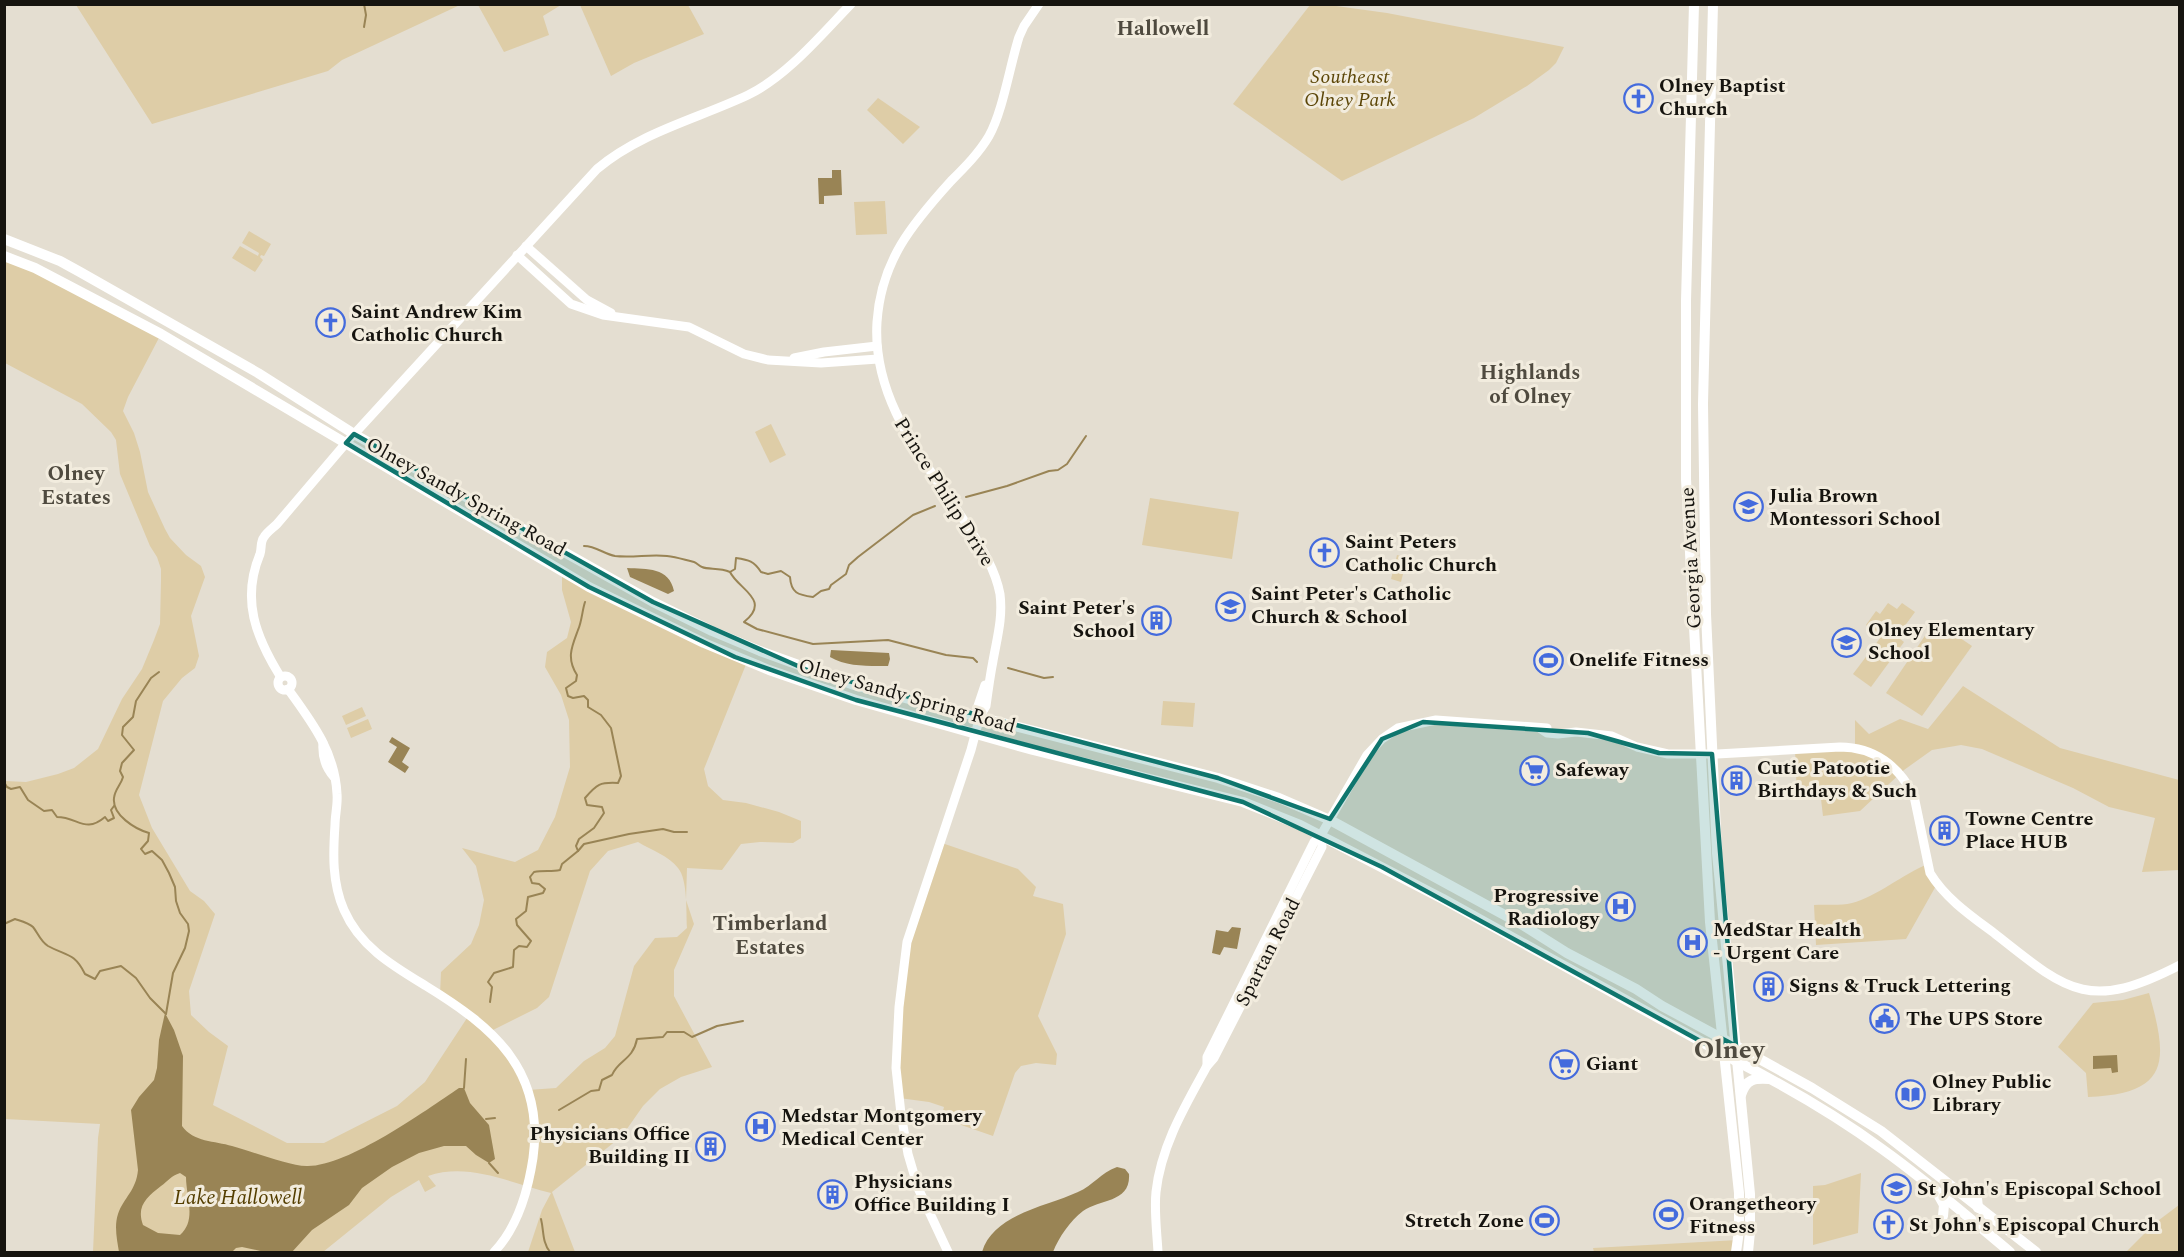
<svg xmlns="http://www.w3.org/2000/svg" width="2184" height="1257" font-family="Spectral,serif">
  <rect width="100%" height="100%" fill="#e4ded1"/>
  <g fill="#decda7" fill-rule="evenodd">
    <path d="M76,5H460L342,60L328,71L152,124Z"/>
    <path d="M478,5H561L543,16L549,35L504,52Z"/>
    <path d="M580,5H688L704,34L634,63L611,76Z"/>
    <path d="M1310,5H1329L1387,13L1564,47L1556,63L1549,70L1527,86L1474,118L1342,181L1233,104Z"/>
    <path d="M878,98L920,127L903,144L867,110Z"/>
    <path d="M885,201L887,234L856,235L854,202Z"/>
    <path d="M249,231L271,244L264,256L261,255L260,257L263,260L255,272L232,258L240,246L258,256L259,253L242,243Z"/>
    <path d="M5,256L161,334L128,397L123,411L134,433L140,452L148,492L165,529L170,538L186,555L201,566L205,577L191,616L199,656L195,668L182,678L163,701L139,795L152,828L190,891L204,901L215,914L189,991L191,1015L209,1032L228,1046L213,1105L287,1143H324L397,1106L425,1082L469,1015L440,995L441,972L471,944L479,925L484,900L476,866L462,848L515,862L538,850L555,817L570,767L569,720L561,695L545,667L547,652L567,638L571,622L562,590V571L747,662L704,769L708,786L723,800L746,803L779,812L801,821V838L793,843L760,842L741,844L722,870L687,868L686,900L694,924L674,970V996L712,1067L681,1077L660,1089L643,1106L622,1136L552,1192L575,1252H528L542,1210L551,1193C510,1183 469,1162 428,1176L436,1186L425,1192L419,1180L391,1197L323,1252H93L98,1138L100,1124L5,1119V781L26,782L58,774L74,768L98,749L122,699L142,669L154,640L160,624L161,581V569L157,557L150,546L120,474L116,440L111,432L82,404L5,363ZM638,842C651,850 669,856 678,868C688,880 686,912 687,928L677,937L655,938L634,966L615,1036L605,1048L584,1061L556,1088L528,1090L491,1031L537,1008L549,997L590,871L608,851Z"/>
    <path d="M771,424L786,455L770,463L755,432Z"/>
    <path d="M1150,498L1239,512L1232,559L1142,545Z"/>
    <path d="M1397,555L1407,558L1401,582L1391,579Z"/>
    <path d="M1888,603L1897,609L1902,603L1915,612L1901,631L1887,621L1877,634L1866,625L1876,611L1880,614Z"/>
    <path d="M1935,621L1972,646L1922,716L1886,693Z"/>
    <path d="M1887,629L1904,642L1871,687L1853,674Z"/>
    <path d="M1963,686L2060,748L2179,780V870L2142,872L2155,818L2109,807L2073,788L1982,749L1961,745L1932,750L1904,770L1860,811L1823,816L1821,799L1797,797L1795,749L1855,747V720L1869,734L1900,719L1928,729Z"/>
    <path d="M1163,701L1195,703L1193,727L1161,725Z"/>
    <path d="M362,707L366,716L346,725L342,716Z"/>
    <path d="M368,719L372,729L351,738L347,728Z"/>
    <path d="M939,842L1018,869L1036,887L1033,896L1063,904L1066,934L1038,1016L1057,1054L1056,1065L1036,1063L1021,1066L1015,1073L993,1136L941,1118L944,1107L929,1102L899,1098L901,978Z"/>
    <path d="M1928,864L1937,884L1906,939L1816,945L1814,905C1826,904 1840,906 1852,903C1876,897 1903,874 1928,864Z"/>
    <path d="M2149,993C2168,1060 2171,1094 2088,1097L2086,1073L2058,1047L2093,1003L2123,1000Z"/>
    <path d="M1861,1173L1858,1233L1813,1245V1186L1825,1185Z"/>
    <path d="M2179,1205V1252H2126L2155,1223Z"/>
    <path d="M1738,1240L1736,1252H1594L1593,1248Z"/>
  </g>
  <g fill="#998455" fill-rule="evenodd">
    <path d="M832,170H841L842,195L824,196V204H819L818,178H832Z"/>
    <path d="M627,568C647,569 669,567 674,591L668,594L630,577Z"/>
    <path d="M831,650L889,653L890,659L888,666C869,666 847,667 830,657Z"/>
    <path d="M392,737L410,748L402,762L409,767L405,773L388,762L397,747L389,742Z"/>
    <path d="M1232,927L1241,928L1237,949L1224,947L1220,955L1212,953L1216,930L1228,932Z"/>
    <path d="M165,1013L174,1030L183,1056L182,1126C193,1142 215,1141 232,1146C251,1151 291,1167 308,1166C348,1166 425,1111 459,1088H464L470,1103L489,1125L495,1159L489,1163L476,1155L466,1146H444L419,1153L392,1167L362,1188L349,1205L312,1230L292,1252H265L242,1247L236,1248L232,1252H119C117,1240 114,1226 118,1214C124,1197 136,1191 138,1170L131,1110L139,1097L154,1080L157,1068L159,1040ZM180,1173L186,1177C186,1197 197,1220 180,1235L158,1233L143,1225C136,1206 147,1197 161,1186C168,1181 171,1176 180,1173Z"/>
    <path d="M2117,1055L2118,1072L2112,1073L2111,1068L2093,1069V1056Z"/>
    <path d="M1117,1167L1125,1169L1129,1174C1131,1203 1100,1199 1083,1211C1070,1221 1059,1237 1053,1252H982C993,1214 1048,1206 1078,1192C1094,1185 1100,1173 1117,1167Z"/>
  </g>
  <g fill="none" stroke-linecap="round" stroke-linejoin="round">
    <g stroke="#998455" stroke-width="2">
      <path d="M364,27L366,15L364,4"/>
      <path d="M966,497L1007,486L1049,471L1058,470L1067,464L1086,436"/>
      <path d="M584,546C596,546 604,554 615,556C633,558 650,554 667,556C677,557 685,560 694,562C697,563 699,566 702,567C709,570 719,567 730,572L735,569L736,558C749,560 754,561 761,572L768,574L781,571L790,577C791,593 798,595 813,597L821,591L829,589L831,585L846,574L849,565L858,557L913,515L935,506"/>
      <path d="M730,572C738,589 772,600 744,622L757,629L813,644L888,640L946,655L973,658L977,662"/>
      <path d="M1008,668L1044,678L1053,677"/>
      <path d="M159,672L151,678L136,701L133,717L123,727L122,735L134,750L122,763L120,771L123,777C121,785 115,789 114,798C112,815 135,829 149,833L148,841L141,849L145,854L152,851L162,860L169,873L175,887L176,901L180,913L188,924L189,931L185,948L173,973L166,1014"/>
      <path d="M4,782L7,787L11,789L20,787L28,800L44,811L52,810L57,817C78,817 85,834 105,817L108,821L114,818L111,810L114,806"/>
      <path d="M578,851L584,844L629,834L663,829L674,832H687"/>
      <path d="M4,924L15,919C21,921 29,923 33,927C38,933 40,941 48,946C66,956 74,952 85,974L95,979L100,971L121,966L136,978L150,998L165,1013"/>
      <path d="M490,1002L492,987L488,982L494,973L513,967L514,950L519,946L527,947L531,941L517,925L516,919L526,911L528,897L543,893L545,889L539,884L532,883L530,877L534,872C544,870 551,872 560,870L562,864L578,851L576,846L579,839L594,828L604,813L602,807L587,805L585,798C597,784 600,782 618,783L621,776L611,728L601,715L588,707V700L584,696L573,698L568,696L566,688L576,681L577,675C566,658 572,646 578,630C582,621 582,611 585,602"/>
      <path d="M464,1088L466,1059"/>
      <path d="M559,1110L591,1091L599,1090L602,1080L612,1075C618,1060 633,1060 637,1039L663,1037L667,1032H684L692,1037L717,1026L743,1021"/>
      <path d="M486,1119L495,1118"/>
      <path d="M489,1163L498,1173"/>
      <path d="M541,1219C544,1231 542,1242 550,1252"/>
    </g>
    <g stroke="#fff" stroke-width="9">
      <path d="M526,246L587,300L611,313"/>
      <path d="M517,255L571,304L603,315L689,327L744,354L768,360L821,363L878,359"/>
      <path d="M794,358L824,352L877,346"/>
      <circle cx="285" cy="683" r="7"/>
      <path d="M280,676C256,637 241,600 260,554C262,548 260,542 264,537C267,532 273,528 277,524L346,443L597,169C641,132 697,119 748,95C787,76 821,35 851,4"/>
      <path d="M288,689C312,722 335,752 337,794C338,804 335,815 335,825C333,854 332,883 344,910C360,947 393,966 426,986C493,1027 545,1070 533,1158C528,1191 518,1227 494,1252"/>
      <path d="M980,716L977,709L985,685"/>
      <path d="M1541,729L1547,733L1558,734L1576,732L1612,736L1637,747L1668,754H1717L1840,747C1874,747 1899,766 1914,796L1930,873C1945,898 1971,916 1994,933C2068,992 2089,1012 2180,965"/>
      <path d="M323,743C322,756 325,767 334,777"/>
      <path d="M1207,1066V1057L1314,842L1321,835L1367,755L1382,739L1398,728L1436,720L1547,728"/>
      <path d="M948,1252L918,1188L908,1154L901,1114L896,1068L899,1007L907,942L971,750L980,716L986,706C988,691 990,676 993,661C997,638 1003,618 1000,594C995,568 981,547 967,525C926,462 872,402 877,322C881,261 912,224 951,181C965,167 979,153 989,136C1003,111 1010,65 1019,37L1024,26L1039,4"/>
      <path d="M1158,1252C1157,1233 1154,1211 1156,1192C1161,1146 1185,1106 1207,1066L1214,1058L1322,847L1321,835"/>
    </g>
    <g stroke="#fff" stroke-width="10">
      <path d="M1736,1046L1812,1088L1881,1131L2036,1252"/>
      <path d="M1738,1062C1787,1087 1837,1116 1882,1149C1927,1181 1968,1217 2010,1252"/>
      <path d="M1976,1188L1978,1208"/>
      <path d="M1939,1196L1944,1205L1943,1216"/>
    </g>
    <g stroke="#fff" stroke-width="10">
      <path d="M1694,4L1686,301V479L1710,922L1739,1193V1231L1736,1252"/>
      <path d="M1713,4L1703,404L1706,614L1717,853L1750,1194V1232L1748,1252"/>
      <path d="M4,239L60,261L80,272L258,373L354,434L653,602L712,631L760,651L854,685L1218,778L1279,798L1330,820L1521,924L1567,953L1636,989L1662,1006L1736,1046"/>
      <path d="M4,256L35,268L161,334L589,587L704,643L769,670L856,700L1033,750L1243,802L1300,825L1443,899L1738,1062"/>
      <path d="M1741,1095C1746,1079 1754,1078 1769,1079"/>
    </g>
  </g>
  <path fill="#0f766e" fill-opacity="0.2" stroke="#0f766e" stroke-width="4.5" stroke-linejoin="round" d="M354,434L653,602L807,670L1218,778L1330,819L1382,739L1423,722L1588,733L1659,753L1712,754L1736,1046L1721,1038L1724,1054L1382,867L1243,802L856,700L735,657L589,587L346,443Z"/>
  <defs>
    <symbol id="church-ring" viewBox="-11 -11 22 22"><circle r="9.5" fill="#f2ecde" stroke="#446bdd" stroke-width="1.5"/><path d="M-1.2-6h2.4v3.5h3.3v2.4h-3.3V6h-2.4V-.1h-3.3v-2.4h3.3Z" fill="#446bdd"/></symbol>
    <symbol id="school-ring" viewBox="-11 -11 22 22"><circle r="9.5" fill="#f2ecde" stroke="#446bdd" stroke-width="1.5"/><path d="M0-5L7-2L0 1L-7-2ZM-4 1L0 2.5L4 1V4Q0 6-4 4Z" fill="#446bdd"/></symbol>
    <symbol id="building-ring" viewBox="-11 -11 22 22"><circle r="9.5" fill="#f2ecde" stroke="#446bdd" stroke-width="1.5"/><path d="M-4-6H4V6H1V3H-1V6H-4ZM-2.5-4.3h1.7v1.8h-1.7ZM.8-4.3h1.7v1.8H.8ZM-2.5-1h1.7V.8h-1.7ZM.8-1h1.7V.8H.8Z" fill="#446bdd"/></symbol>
    <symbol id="stadium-ring" viewBox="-11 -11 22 22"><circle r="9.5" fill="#f2ecde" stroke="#446bdd" stroke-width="1.5"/><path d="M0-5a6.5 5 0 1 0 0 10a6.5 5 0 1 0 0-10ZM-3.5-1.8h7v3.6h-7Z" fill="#446bdd"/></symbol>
    <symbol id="supermarket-ring" viewBox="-11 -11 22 22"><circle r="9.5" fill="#f2ecde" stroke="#446bdd" stroke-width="1.5"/><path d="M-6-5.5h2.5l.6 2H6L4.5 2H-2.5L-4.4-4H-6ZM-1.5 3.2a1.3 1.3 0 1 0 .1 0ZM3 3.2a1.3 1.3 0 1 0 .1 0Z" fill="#446bdd"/></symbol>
    <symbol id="hospital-ring" viewBox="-11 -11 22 22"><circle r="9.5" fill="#f2ecde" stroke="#446bdd" stroke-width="1.5"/><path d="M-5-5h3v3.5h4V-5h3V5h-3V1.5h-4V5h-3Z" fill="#446bdd"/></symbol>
    <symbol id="civic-ring" viewBox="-11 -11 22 22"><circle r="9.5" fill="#f2ecde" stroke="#446bdd" stroke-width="1.5"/><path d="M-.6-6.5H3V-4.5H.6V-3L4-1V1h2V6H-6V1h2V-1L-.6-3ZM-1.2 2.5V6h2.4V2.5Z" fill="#446bdd"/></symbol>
    <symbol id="library-ring" viewBox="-11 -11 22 22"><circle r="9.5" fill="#f2ecde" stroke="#446bdd" stroke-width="1.5"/><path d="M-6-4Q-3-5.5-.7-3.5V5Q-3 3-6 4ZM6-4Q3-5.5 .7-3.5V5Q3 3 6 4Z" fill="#446bdd"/></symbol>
  </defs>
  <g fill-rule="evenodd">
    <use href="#church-ring" x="1622" y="82" width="33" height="33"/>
    <use href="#church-ring" x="314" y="306" width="33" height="33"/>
    <use href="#school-ring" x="1732" y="490" width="33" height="33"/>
    <use href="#church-ring" x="1308" y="536" width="33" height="33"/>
    <use href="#school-ring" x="1214" y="590" width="33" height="33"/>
    <use href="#building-ring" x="1140" y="604" width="33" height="33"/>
    <use href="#school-ring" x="1830" y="626" width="33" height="33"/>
    <use href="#stadium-ring" x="1532" y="644" width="33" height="33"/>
    <use href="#supermarket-ring" x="1518" y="754" width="33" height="33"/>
    <use href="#building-ring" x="1720" y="764" width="33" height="33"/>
    <use href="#building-ring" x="1928" y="814" width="33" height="33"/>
    <use href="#hospital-ring" x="1604" y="890" width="33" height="33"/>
    <use href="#hospital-ring" x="1676" y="926" width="33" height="33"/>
    <use href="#building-ring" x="1752" y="970" width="33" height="33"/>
    <use href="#civic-ring" x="1868" y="1002" width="33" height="33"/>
    <use href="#supermarket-ring" x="1548" y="1048" width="33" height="33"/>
    <use href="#library-ring" x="1894" y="1078" width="33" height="33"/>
    <use href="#hospital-ring" x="744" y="1110" width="33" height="33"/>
    <use href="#building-ring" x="694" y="1130" width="33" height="33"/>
    <use href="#school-ring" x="1880" y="1172" width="33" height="33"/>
    <use href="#building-ring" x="816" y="1178" width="33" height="33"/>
    <use href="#stadium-ring" x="1652" y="1198" width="33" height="33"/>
    <use href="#stadium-ring" x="1528" y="1204" width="33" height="33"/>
    <use href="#church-ring" x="1872" y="1208" width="33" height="33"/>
  </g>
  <g text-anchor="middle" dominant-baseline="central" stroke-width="6" stroke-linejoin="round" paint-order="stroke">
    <g font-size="20" font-style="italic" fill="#5c4607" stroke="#f2ecde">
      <text x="1350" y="77">Southeast<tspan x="1350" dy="23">Olney Park</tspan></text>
    </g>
    <g font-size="20" font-weight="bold" fill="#16140f" stroke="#f2ecde" text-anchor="start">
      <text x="1659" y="86">Olney Baptist<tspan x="1659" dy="23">Church</tspan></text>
      <text x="351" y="312">Saint Andrew Kim<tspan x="351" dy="23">Catholic Church</tspan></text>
      <text x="1769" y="496">Julia Brown<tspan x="1769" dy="23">Montessori School</tspan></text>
      <text x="1345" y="542">Saint Peters<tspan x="1345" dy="23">Catholic Church</tspan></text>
      <text x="1251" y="594">Saint Peter's Catholic<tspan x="1251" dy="23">Church &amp; School</tspan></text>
      <text x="1135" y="608" text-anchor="end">Saint Peter's<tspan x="1135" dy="23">School</tspan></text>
      <text x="1868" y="630">Olney Elementary<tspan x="1868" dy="23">School</tspan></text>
      <text x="1569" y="660">Onelife Fitness</text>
      <text x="1757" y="768">Cutie Patootie<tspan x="1757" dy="23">Birthdays &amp; Such</tspan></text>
      <text x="1555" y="770">Safeway</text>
      <text x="1965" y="819">Towne Centre<tspan x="1965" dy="23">Place HUB</tspan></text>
      <text x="1599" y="896" text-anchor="end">Progressive<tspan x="1599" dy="23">Radiology</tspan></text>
      <text x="1713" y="930">MedStar Health<tspan x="1713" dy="23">- Urgent Care</tspan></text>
      <text x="1789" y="986">Signs &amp; Truck Lettering</text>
      <text x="1906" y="1019">The UPS Store</text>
      <text x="1586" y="1064">Giant</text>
      <text x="1932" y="1082">Olney Public<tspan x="1932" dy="23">Library</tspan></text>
      <text x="781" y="1116">Medstar Montgomery<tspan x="781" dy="23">Medical Center</tspan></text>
      <text x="690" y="1134" text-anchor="end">Physicians Office<tspan x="690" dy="23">Building II</tspan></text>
      <text x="854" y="1182">Physicians<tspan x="854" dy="23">Office Building I</tspan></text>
      <text x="1917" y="1189">St John's Episcopal School</text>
      <text x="1689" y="1204">Orangetheory<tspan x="1689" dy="23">Fitness</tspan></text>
      <text x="1524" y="1221" text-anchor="end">Stretch Zone</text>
      <text x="1909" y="1225">St John's Episcopal Church</text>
    </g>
    <g font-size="20" fill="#16140f" stroke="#f2ecde">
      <text transform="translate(944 492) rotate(58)">Prince Philip Drive</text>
      <text transform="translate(466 497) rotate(29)">Olney Sandy Spring Road</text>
      <text transform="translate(1691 558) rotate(-93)">Georgia Avenue</text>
      <text transform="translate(907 696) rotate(16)">Olney Sandy Spring Road</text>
      <text transform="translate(1268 952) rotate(-63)">Spartan Road</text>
    </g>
    <g font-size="21" font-weight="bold" fill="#4f4a3f" stroke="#f2ecde">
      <text x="1163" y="29">Hallowell</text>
      <text x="1530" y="373">Highlands<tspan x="1530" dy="24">of Olney</tspan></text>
      <text x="76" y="474">Olney<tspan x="76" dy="24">Estates</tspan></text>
      <text x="770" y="924">Timberland<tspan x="770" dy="24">Estates</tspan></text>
    </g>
    <g font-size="21" font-style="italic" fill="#543e00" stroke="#f2ecde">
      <text x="238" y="1198">Lake Hallowell</text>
    </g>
    <g font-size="26" font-weight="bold" fill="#4f4a3f" stroke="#f2ecde">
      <text x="1729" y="1050">Olney</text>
    </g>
  </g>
  <rect width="2184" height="1257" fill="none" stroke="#16140f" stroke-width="12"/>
</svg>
